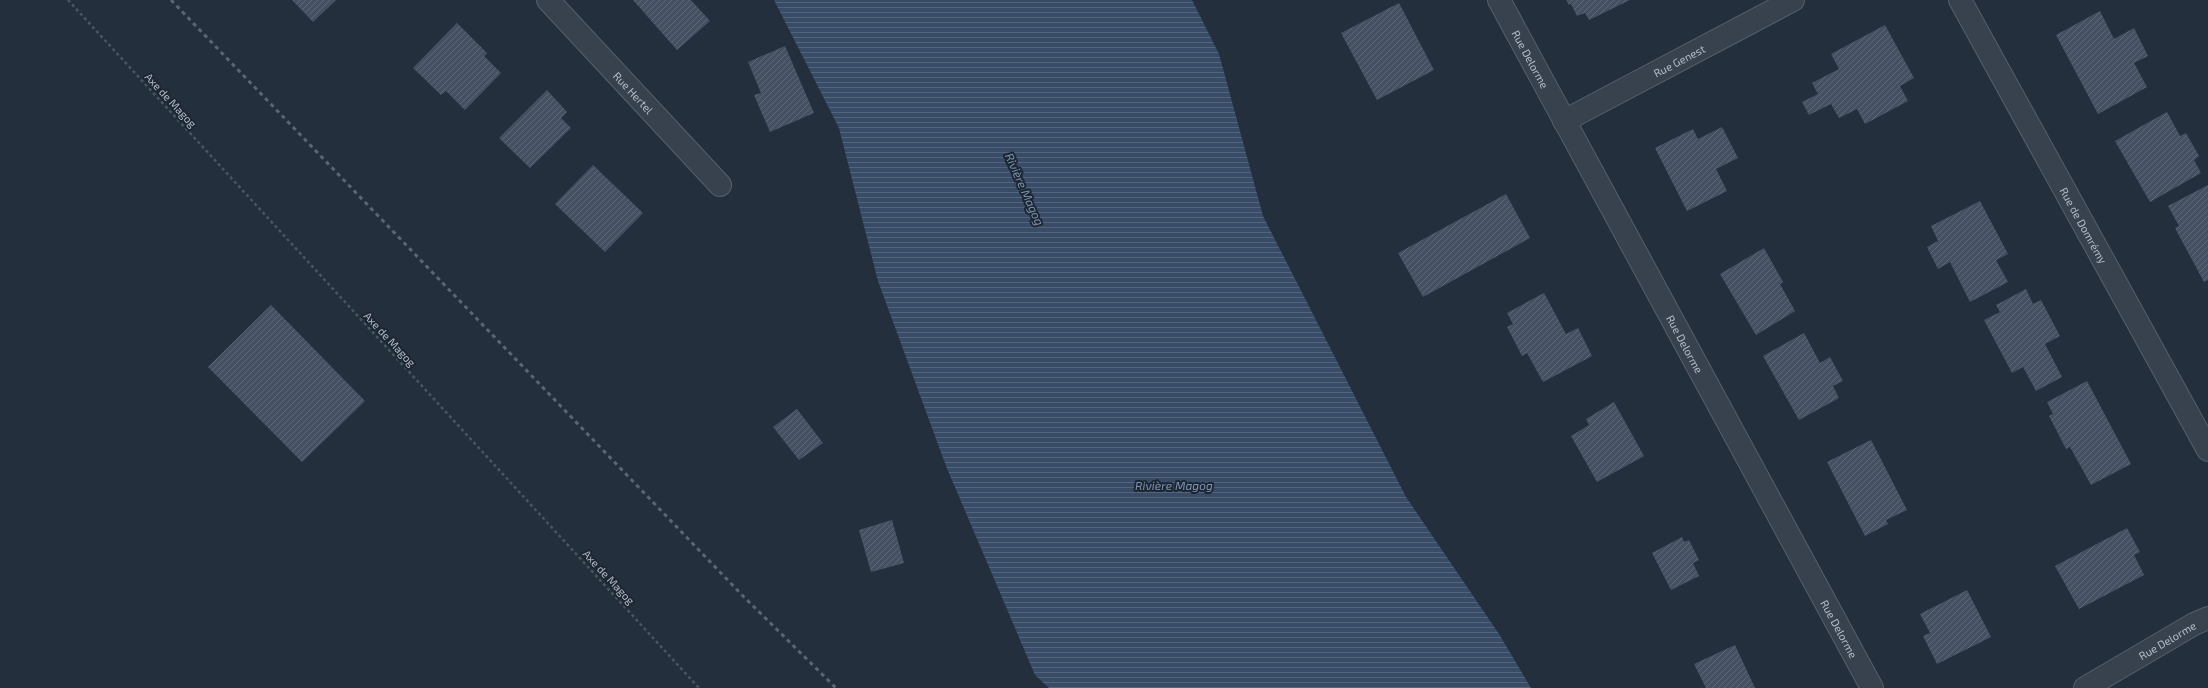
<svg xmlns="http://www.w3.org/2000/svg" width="2208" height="688" font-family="'Exo 2',sans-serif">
  <defs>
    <pattern id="water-rules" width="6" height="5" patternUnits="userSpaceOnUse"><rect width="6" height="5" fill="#394c67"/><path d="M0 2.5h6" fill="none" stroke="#53647b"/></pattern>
    <pattern id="building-hatch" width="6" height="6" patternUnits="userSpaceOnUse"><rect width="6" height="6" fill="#455162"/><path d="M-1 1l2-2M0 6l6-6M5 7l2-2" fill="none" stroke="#5d6877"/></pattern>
  </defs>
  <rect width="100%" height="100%" fill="#242f3e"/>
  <path fill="url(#water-rules)" d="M774,0H1192L1219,54L1263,216L1406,497L1499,634L1531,688H1049L1035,675L946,466L878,281L839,128Z"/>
  <g fill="url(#building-hatch)">
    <path d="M292,0H336L313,22Z"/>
    <path d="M633,0H691L710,21L677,50Z"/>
    <path d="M1566,0H1630L1589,20L1585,13L1577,16L1571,4L1569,5Z"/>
    <path d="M1399,3L1434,70L1377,100L1341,33Z"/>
    <path d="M2100,11L2114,39L2134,28L2148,56L2134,63L2147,87L2098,114L2056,35Z"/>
    <path d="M457,23L487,53L484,56L501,73L465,110L446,91L441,95L413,68Z"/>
    <path d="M1885,25L1914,78L1900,86L1908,101L1865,124L1857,109L1839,118L1831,104L1809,115L1802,102L1818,94L1812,83L1839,69L1831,54Z"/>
    <path d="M785,46L814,113L770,132L754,95L761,93L748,62Z"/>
    <path d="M547,90L567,112L561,118L571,128L530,168L499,138Z"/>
    <path d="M2167,112L2180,136L2186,133L2199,156L2194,160L2201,173L2150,202L2115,141Z"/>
    <path d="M1722,127L1738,158L1716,169L1727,191L1687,211L1655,148L1693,129L1698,139Z"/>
    <path d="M593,165L643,213L605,252L555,204Z"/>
    <path d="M2208,185V280L2204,282L2175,228L2179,226L2168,206Z"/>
    <path d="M1506,194L1530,238L1423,297L1398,253Z"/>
    <path d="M1980,201L2008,254L1996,260L2008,282L1970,302L1950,262L1938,269L1927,247L1938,241L1931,226Z"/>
    <path d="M1764,248L1783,282L1780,284L1795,311L1756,335L1720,274Z"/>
    <path d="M2026,289L2033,304L2041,300L2060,336L2045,344L2062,377L2036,391L2023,367L2012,373L1984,320L2000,312L1996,305Z"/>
    <path d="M1544,293L1566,334L1578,328L1592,356L1543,382L1527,353L1522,356L1507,327L1513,324L1507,313Z"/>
    <path d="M271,305L365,401L302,462L208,367Z"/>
    <path d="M1804,333L1820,363L1830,357L1843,381L1833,386L1839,398L1799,420L1763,356Z"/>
    <path d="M2087,381L2131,464L2091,485L2070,447L2066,449L2049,416L2053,414L2047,402Z"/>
    <path d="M1614,402L1644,456L1597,482L1571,436L1589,425L1586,419Z"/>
    <path d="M797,409L823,443L799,460L773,427Z"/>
    <path d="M1871,440L1907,510L1886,520L1888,524L1865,536L1827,462Z"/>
    <path d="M892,520L904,563L871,572L859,530Z"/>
    <path d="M2127,528L2140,552L2134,555L2144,575L2079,609L2055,566Z"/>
    <path d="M1682,537L1684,542L1689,540L1699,560L1693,563L1699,576L1671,590L1652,553Z"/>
    <path d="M1967,590L1991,637L1937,664L1923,636L1930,633L1920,614Z"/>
    <path d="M1735,645L1755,688H1706L1694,664Z"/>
  </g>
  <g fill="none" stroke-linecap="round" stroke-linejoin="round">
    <defs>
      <g id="minor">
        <path id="s1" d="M548,0L720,185"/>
        <path id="s2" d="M1499,0L1872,688"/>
        <path id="s3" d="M1960,0L2208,450"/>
        <path id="s4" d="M1564,121L1793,0"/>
        <path id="s5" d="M2085,688L2194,624L2208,618"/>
      </g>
    </defs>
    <use href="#minor" stroke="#565f6c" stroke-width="24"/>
    <path stroke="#44595c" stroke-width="2.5" stroke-dasharray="3 3" stroke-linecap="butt" d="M68,0L699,688"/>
    <use href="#minor" stroke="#38414e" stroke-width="22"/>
    <path stroke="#5a6575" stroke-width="3" stroke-dasharray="4 4" stroke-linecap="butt" d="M171,0L743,596L836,688"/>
  </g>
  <g text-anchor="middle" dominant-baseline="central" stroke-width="4" stroke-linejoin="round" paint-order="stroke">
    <g font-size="11" fill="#b4bcc9" stroke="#1d2633">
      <text stroke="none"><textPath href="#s2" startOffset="67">Rue Delorme</textPath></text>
      <text stroke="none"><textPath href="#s4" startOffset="130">Rue Genest</textPath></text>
      <text stroke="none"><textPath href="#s1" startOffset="126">Rue Hertel</textPath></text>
      <text transform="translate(171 100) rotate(47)">Axe de Magog</text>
      <text stroke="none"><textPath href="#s3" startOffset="257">Rue de Domrémy</textPath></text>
      <text transform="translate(390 339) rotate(47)">Axe de Magog</text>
      <text stroke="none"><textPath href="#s2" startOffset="391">Rue Delorme</textPath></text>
      <text transform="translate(609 577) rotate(47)">Axe de Magog</text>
      <text stroke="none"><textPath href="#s2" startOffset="715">Rue Delorme</textPath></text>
      <text stroke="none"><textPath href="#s5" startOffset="95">Rue Delorme</textPath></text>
    </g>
    <g font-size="12" font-style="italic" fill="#7c92b1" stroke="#1d2633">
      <text transform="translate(1025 189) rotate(66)">Rivière Magog</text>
      <text x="1174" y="485">Rivière Magog</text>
    </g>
  </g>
</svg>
